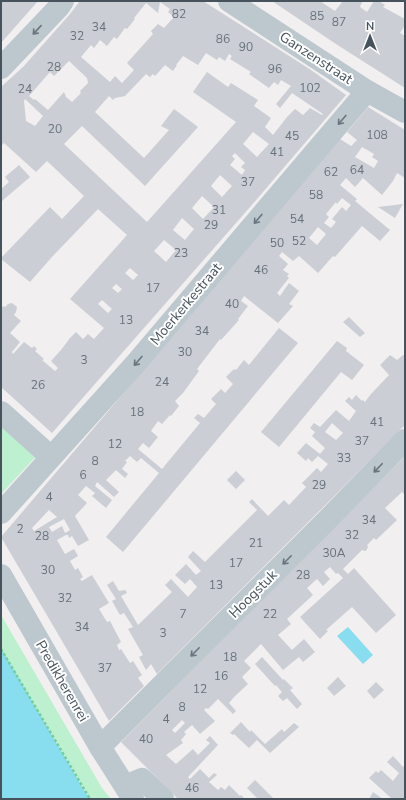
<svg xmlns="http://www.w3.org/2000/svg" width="406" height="800" font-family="'Nunito Sans',sans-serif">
  <rect width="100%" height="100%" fill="#f1efef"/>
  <g fill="#bcf0ce">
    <path d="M1,421L38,454L1,494Z"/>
    <path d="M1,615L102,788L111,799H90L1,648Z"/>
  </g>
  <g fill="#8de">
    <path d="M348,627L373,655L363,664L337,636Z"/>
    <path d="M1,648L84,790L90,799H1Z"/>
  </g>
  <g fill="#cbced4" fill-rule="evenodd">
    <path d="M2,1H38L1,43V3Z"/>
    <path d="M80,1H203L311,70L346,95L257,199L52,433L1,387V309L3,306L5,307L8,304L12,303L17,307L16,312L14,315L21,321L10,333L20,342L12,352L13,354L24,342L32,348L34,346L37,349L35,351L44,359L42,360L55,371L58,368L51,361L61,350L70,338L76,332L83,339L88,334L94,339L104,328L70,299L127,235L98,209L51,258L30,282L1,259V258L50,207L62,219L84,196L47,161L36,172L4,143L1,146V87L24,66L70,14ZM160,2L170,9L168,12L174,17L164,28L158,24L151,31L153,34L127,63L134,70L122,83L115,76L110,82L81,57L91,45L94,48L100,40L107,46L114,37L117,39L125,28L127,29L135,19L134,18L146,3L158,13ZM206,53L217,60L219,57L225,61L229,54L232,56L230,59L251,72L249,74L269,88L274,82L278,85L281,80L291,86L276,104L280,108L292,93L323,114L322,115L310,108L303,115L295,109L287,117L273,135L265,127L271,118L254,106L258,100L231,83L228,87L207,72L193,92L236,122L147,222L64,144L82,126L145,186L198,127L174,109L161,126L169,130L144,158L95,112L109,96L113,100L115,98L125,96L146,74L150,77L153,74L155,76L165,65L173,71L177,65H176L183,56L198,65ZM69,61L87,78L88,83L80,91L81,93L72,102L66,97L64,92L48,110L35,99L34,100L29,96L50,72L54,76ZM25,99L43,116L35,126L26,121L24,101ZM253,132L269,144L257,157L243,144ZM235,153L245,163L241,167L245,170L242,175L230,165L235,159L232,156ZM220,175L232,186L222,197L211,186ZM202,196L214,207L203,219L192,208ZM182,218L194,229L185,240L173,230ZM164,240L176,250L166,262L154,251ZM130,268L138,275L133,280L125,273ZM116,284L122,289L118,293L112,288ZM102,300L112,309L108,313L98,304Z"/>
    <path d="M272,1H320L335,11L343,1H360L362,2L360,7L367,12L374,1H379L385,5L383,7L405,19V25L400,33L405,36V88L336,44Z"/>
    <path d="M368,107L405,130V178L397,173L393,181L382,195L363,178L355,187L346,178L340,185L357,199L355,201L390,230L380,241L362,226L335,257L333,256L318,273L299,256L293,261L282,252L279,256L288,264L283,270L289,274L287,276L289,278L277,293L280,296L289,283L299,291L289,304L293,306L278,323L244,296L241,301L248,306L238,319L239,320L221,340L220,339L197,369L199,371L183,393L175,401L179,406L171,416L170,415L162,424L158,421L151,431L158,437L149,448L143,443L138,449L162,469L200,423L194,418L198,414L204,418L216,404L211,399L221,389L225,393L233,384L226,377L234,369L236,370L244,360L249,365L279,328L298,343L123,552L106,537L159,473L141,458L137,462L130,456L125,461L127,462L122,469L128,474L125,478L116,470L106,480L119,492L114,497L97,482L95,486L112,500L106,508L92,496L95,493L86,486L78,495L87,503L75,516L89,540L78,546L72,536L69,538L68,535H66L57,540L65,554L74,549L78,556L70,561L75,570L78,568L83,577L80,579L82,581L92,575L109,603L99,609L107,622L110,621L121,642L117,645L119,650L121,649L130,663L133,661L142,675L138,678L144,686L109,721L1,537L340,139L351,146L357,140L347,132ZM362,147L374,154L372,157L378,161L374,168L355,157ZM342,198L351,205L346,211L342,207L332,219L336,222L331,228L324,223L329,217L326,214L336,202L337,204ZM318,227L326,234L317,245L309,238ZM49,510L57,517L34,531L32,528ZM64,519L70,530L65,533L62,526L52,532L49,527Z"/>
    <path d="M19,165L30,177L2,201L1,199V189L9,182L5,177Z"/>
    <path d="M403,204L395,218L378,207Z"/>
    <path d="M349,317L365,333L360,337L343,322Z"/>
    <path d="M337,341L347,348L346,351L364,365L352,380L341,372L279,447L261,432Z"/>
    <path d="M390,355L397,360L403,355L405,357V425L157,674L151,664L146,670L139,657L143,655L128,629L133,627L124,613L120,615L112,601L116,599L107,585L113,581L119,591L125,590L126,591L127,593L121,596L138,625L172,592L165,585L171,579L188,597L197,587L190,579L185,584L175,575L186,564L196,575L201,571L188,557L193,551L205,562L257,510L249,502L252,499L268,516L284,500L289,505L306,487L302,483L317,468L321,472L328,464L318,456L312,462L308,458L306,461L297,453L306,443L320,454L325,448L312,436L315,432L310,428L314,423L320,427L336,410L349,421L356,411L345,401L349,397L352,400L356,395L362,401L363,400L365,402L371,394L389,375L380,365ZM332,423L343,433L336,440L325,432Z"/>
    <path d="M405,456V495L402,492L385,508L397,520L376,540L374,538L367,545L368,547L366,551L362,550L343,569L348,574L354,568L396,615L376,633L352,607L326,630L328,631L320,639L300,617L343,578L338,573L336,574L330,567L324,572L330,579L323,586L317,579L307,588L313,595L287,619L291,624L278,635L292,650L304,639L315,652L303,662L299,657L283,670L261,644L244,661L251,668L242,677L248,684L234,697L229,703L236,711L233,714L218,699L208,709L206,708L204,710L215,721L200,734L192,725L184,732L186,734L181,740L183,743L166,755L176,764L193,749L198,755L210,743L206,740L210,736L218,745L188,777L190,779L200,769L209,778L214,773L217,775L209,782L218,790L221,787L225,790L229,785L240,796L241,795L245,799H178L121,742ZM182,720L185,723L175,733L172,730Z"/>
    <path d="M236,471L245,480L236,489L227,480Z"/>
    <path d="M262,657L283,680L284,679L293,688L290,690L302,704L297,709L287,698L283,701L278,696L282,692L276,685L275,686L255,664Z"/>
    <path d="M338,677L346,686L334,696L327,688Z"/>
    <path d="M376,682L384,690L374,699L367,691Z"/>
    <path d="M241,722L250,732L251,730L265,744L282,729L284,732L294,723L299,727L270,753L257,740L249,748L234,734L233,735L230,733Z"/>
    <path d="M393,756L403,767L405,765V799H390L391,798L369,778L376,771L378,773L381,770L393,781L399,773L387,762Z"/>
    <path d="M255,780L274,799H258L247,788Z"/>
    <path d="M373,792L383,799H369Z"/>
  </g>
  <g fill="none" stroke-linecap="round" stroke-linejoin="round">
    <path stroke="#73cf9e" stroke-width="2.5" stroke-dasharray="3 2" stroke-linecap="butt" d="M1,649L90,799"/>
    <g stroke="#bcc7ce" stroke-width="22">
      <path d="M229,1L367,91L405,112"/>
      <path d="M1,68L59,7L63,1"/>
      <path d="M1,412L51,457"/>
      <path d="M1,513L136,363L367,91"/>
      <path d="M1,575L100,747L133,799"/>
      <path d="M100,747L328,519L405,440"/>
      <path d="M125,786L142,779L163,799"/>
    </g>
  </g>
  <defs><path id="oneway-shaft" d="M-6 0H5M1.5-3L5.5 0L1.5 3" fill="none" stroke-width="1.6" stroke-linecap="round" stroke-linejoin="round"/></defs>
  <g stroke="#69767f">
    <use href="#oneway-shaft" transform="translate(37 30) rotate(133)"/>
    <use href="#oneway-shaft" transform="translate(342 120) rotate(130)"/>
    <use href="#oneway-shaft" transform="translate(258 219) rotate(130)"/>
    <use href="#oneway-shaft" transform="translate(138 361) rotate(131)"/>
    <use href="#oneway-shaft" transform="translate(378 468) rotate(134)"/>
    <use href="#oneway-shaft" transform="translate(287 560) rotate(135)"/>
    <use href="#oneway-shaft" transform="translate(195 652) rotate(135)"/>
  </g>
  <g text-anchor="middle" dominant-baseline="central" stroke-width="4" stroke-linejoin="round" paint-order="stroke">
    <g font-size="12" fill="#67727b">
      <text x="179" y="14">82</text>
      <text x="317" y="16">85</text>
      <text x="339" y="22">87</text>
      <text x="99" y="27">34</text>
      <text x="77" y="36">32</text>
      <text x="223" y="39">86</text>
      <text x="246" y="47">90</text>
      <text x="54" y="67">28</text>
      <text x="275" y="69">96</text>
      <text x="310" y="88">102</text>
      <text x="25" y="89">24</text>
      <text x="55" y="129">20</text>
      <text x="377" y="135">108</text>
      <text x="292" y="136">45</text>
      <text x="277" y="152">41</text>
      <text x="357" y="170">64</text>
      <text x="331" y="172">62</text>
      <text x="248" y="182">37</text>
      <text x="316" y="195">58</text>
      <text x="219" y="210">31</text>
      <text x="297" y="219">54</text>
      <text x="211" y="225">29</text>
      <text x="299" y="241">52</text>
      <text x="277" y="243">50</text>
      <text x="181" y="253">23</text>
      <text x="261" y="270">46</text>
      <text x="153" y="288">17</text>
      <text x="232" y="304">40</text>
      <text x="126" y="320">13</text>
      <text x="202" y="331">34</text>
      <text x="185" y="352">30</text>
      <text x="84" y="360">3</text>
      <text x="162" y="382">24</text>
      <text x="38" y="385">26</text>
      <text x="137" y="412">18</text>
      <text x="377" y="422">41</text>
      <text x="362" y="441">37</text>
      <text x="115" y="444">12</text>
      <text x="344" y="458">33</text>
      <text x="95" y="461">8</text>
      <text x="83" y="475">6</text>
      <text x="319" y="485">29</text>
      <text x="49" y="497">4</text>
      <text x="369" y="520">34</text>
      <text x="20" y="529">2</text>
      <text x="352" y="535">32</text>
      <text x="42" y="536">28</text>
      <text x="256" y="543">21</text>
      <text x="334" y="553">30A</text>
      <text x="236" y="563">17</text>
      <text x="48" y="570">30</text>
      <text x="303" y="575">28</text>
      <text x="216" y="585">13</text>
      <text x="65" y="598">32</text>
      <text x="183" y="614">7</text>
      <text x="270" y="614">22</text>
      <text x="82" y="627">34</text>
      <text x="163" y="633">3</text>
      <text x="230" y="657">18</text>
      <text x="105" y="668">37</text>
      <text x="221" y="676">16</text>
      <text x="200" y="689">12</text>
      <text x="182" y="707">8</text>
      <text x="166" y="719">4</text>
      <text x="146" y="739">40</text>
      <text x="192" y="788">46</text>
    </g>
    <g font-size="14" fill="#46535d" stroke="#fff">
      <text transform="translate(316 58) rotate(33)">Ganzenstraat</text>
      <text transform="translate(186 304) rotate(-50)">Moerkerkestraat</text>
      <text transform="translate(253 594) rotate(-45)">Hoogstuk</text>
      <text transform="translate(62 681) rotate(60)">Predikherenrei</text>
    </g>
  </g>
  <rect width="406" height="800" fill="none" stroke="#46535d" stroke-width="4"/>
  <g transform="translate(370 36)" stroke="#ffffff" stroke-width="3" paint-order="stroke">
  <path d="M0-3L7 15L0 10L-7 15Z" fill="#46535d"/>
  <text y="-6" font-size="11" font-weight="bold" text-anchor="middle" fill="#46535d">N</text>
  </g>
</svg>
